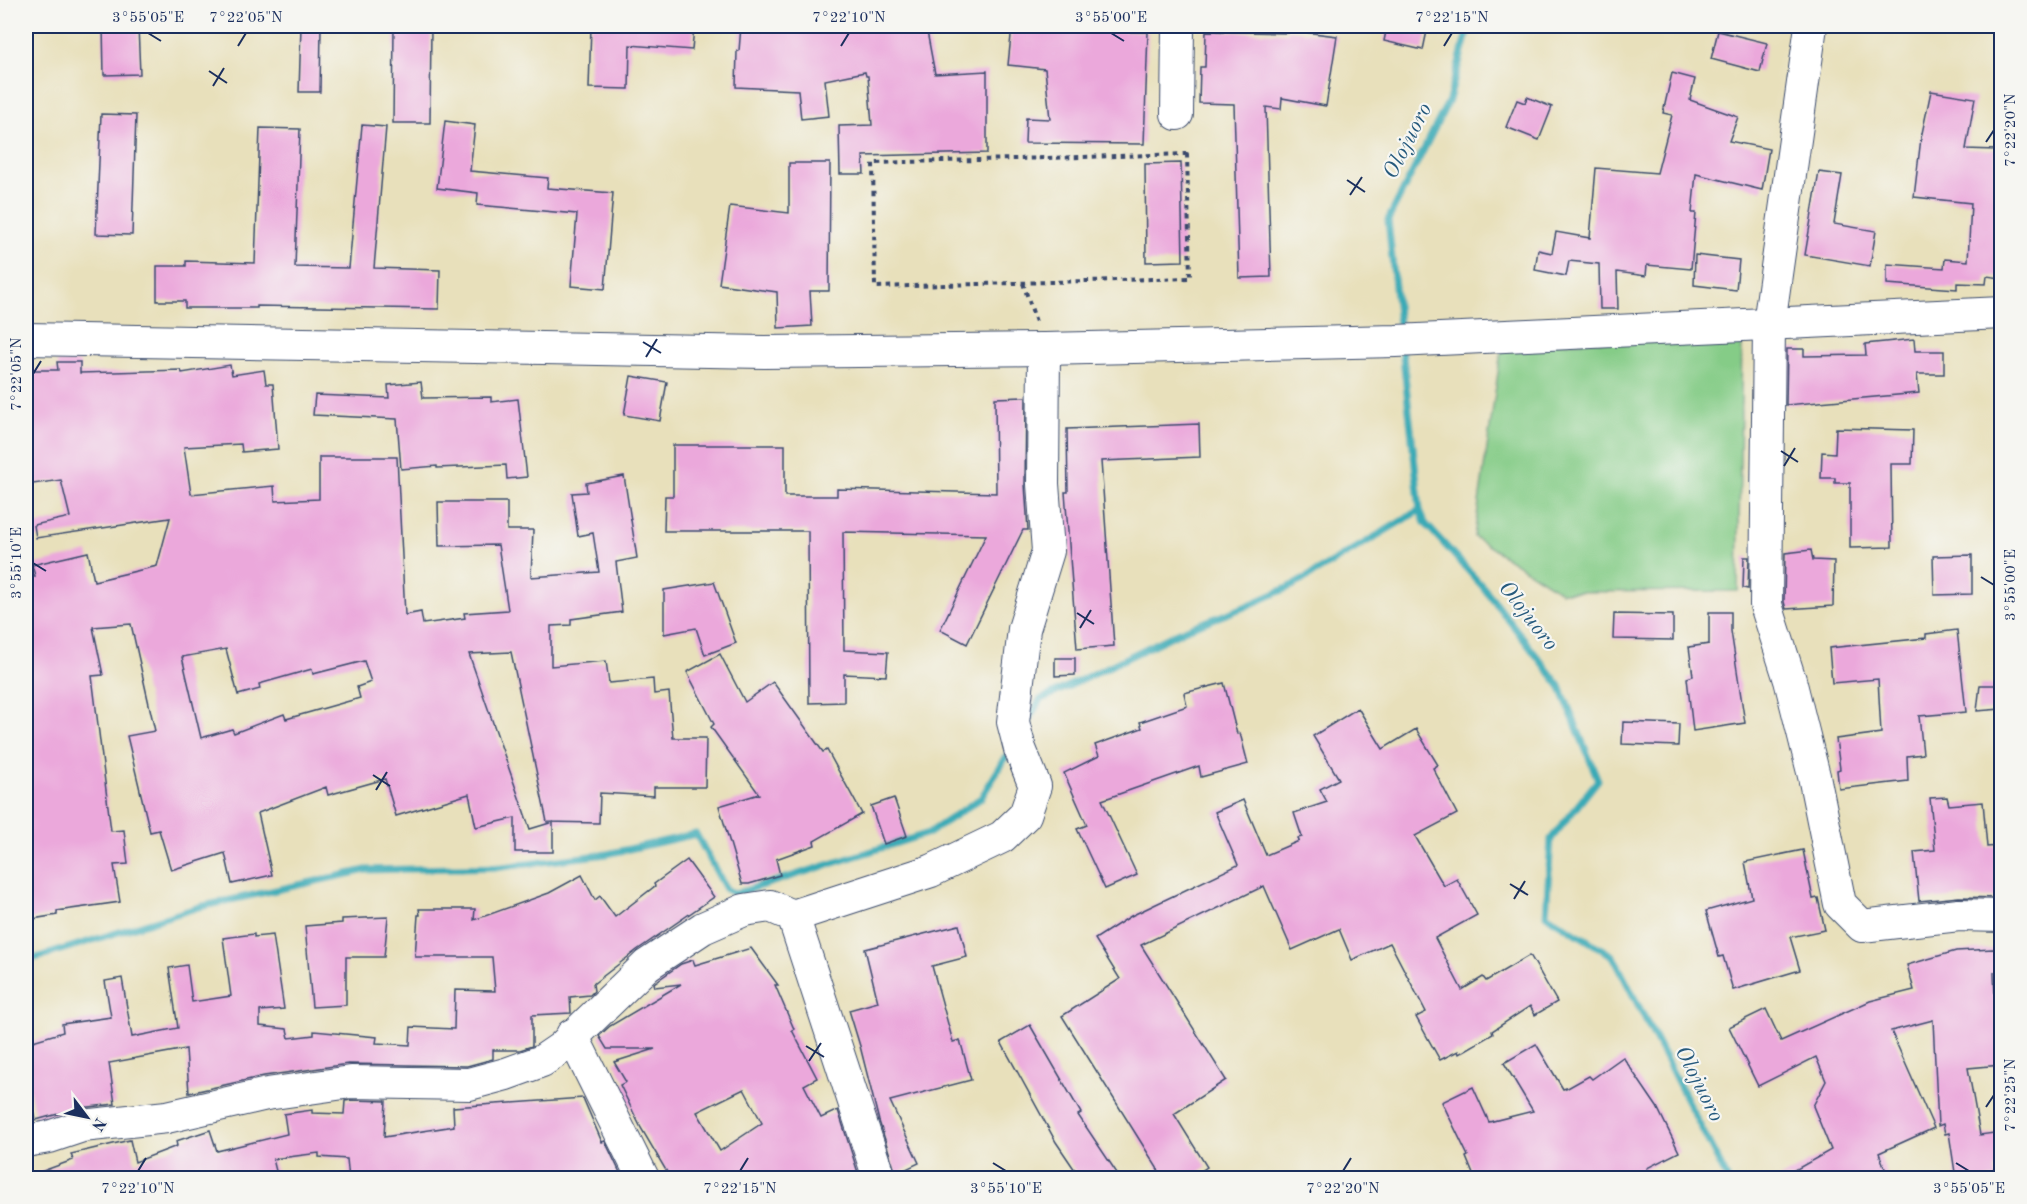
<svg xmlns="http://www.w3.org/2000/svg" width="2027" height="1204" font-family="'Old Standard TT',serif">
  <rect width="100%" height="100%" fill="#f6f6f2"/>
  <filter id="ink" filterUnits="userSpaceOnUse"><feTurbulence type="fractalNoise" baseFrequency=".0167" numOctaves="2"/><feDisplacementMap in="SourceGraphic" scale="12" xChannelSelector="R" yChannelSelector="G"/><feConvolveMatrix kernelMatrix="1 2 1 2 8 2 1 2 1" color-interpolation-filters="sRGB"/></filter>
  <filter id="wash" filterUnits="userSpaceOnUse"><feTurbulence type="fractalNoise" baseFrequency=".008" numOctaves="4" result="noise"/><feDisplacementMap in="SourceGraphic" scale="24" xChannelSelector="R" yChannelSelector="G"/><feGaussianBlur stdDeviation="1.35" result="paint"/><feColorMatrix in="noise" values="0 0 0 0 0 0 0 0 0 0 0 0 0 0 0 0 0 1.4 0 .05"/><feComposite in="paint" operator="in"/></filter>
  <g filter="url(#wash)">
    <rect width="100%" height="100%" fill="#e8e0bb"/>
    <path fill="#85cc87" stroke="#507e72" stroke-width="1.5" d="M1742,335L1738,591L1561,592L1474,537L1502,345Z"/>
    <g fill="none" stroke-linecap="round" stroke-linejoin="round">
      <g stroke="#3aaab6" stroke-width="7">
        <path d="M1400,334L1388,220L1449,100L1469,26"/>
        <path d="M1402,348L1420,510L1425,523L1483,587L1560,686L1598,780L1551,839L1546,915L1613,956L1727,1178"/>
        <path d="M1026,724L1040,700L1184,630L1242,608L1294,585L1420,510"/>
        <path d="M26,961L199,907L366,870L502,867L607,854L696,834L726,889L735,894L929,833L981,798L1011,749"/>
      </g>
    </g>
    <g id="blocks">
      <g fill="#eba8db" fill-rule="evenodd">
        <path d="M103,26H138L140,74L104,75Z"/>
        <path d="M301,26H321L320,92H299Z"/>
        <path d="M394,26H431L430,123H393Z"/>
        <path d="M591,26H694L692,50L630,45L629,89L589,88Z"/>
        <path d="M741,26H926L935,74L987,71V153L863,156L864,174H840L839,126L872,125L868,76H866L865,72L825,80L829,116L801,119L798,90L736,87L737,51H739Z"/>
        <path d="M1012,26H1102L1101,31L1148,32L1144,144L1025,143L1026,118L1050,119L1045,69L1008,65Z"/>
        <path d="M1387,26H1428L1423,50L1384,41Z"/>
        <path d="M1288,30L1337,36L1326,106L1282,98L1281,109L1266,107L1271,277L1239,278L1234,104L1199,103L1200,67H1205L1206,31L1288,33Z"/>
        <path d="M1718,31L1767,43L1760,72L1711,59Z"/>
        <path d="M1672,73L1695,79L1690,100L1738,117L1729,141L1769,149L1762,190L1696,174L1692,213H1696L1691,269L1647,265L1646,276L1617,272L1618,309H1600L1599,264L1569,261L1566,276L1535,270L1538,250L1552,253L1556,232L1590,238L1596,168L1657,173L1672,115L1663,113Z"/>
        <path d="M1931,91L1975,98L1966,149L1996,150L1994,197L2001,198V278L1987,276L1986,284L1957,283V289L1887,284V264L1944,268L1945,259L1968,261L1971,203L1914,197L1921,138Z"/>
        <path d="M1527,97L1552,107L1539,140L1506,127L1517,100L1525,103Z"/>
        <path d="M101,114L136,115L132,235L96,234Z"/>
        <path d="M445,121L475,125L470,171L548,178L547,188L613,193L605,289L571,286L577,214L477,205L478,193L437,188Z"/>
        <path d="M362,125L386,127L374,268L440,270L439,309L257,306V308H185V301H157V266H186V261L255,263L260,128L300,129L295,267L349,268Z"/>
        <path d="M789,163H830L829,291H810L812,326L778,328L777,292L719,284L730,206L789,213Z"/>
        <path d="M1181,163L1183,261L1146,262L1145,164Z"/>
        <path d="M1819,172L1842,175L1834,224L1876,231L1870,266L1805,255Z"/>
        <path d="M1695,255L1739,260L1736,290L1694,285Z"/>
        <path d="M1914,339L1915,351H1944V374H1917L1919,393L1786,405L1787,349H1804V356L1866,355L1865,344Z"/>
        <path d="M57,362H80V373L181,370L182,373L230,365L232,375L264,370L266,384H273L278,449L242,452L241,444L184,447L191,494L274,486L275,501L319,499V457H397L405,615L421,612L423,624L465,618L464,613L508,610L498,545L439,546L438,502H507V530H533L531,577L599,572L593,533L578,536L572,493L587,492L586,483L624,476L637,558L616,562L622,612L571,619V625L551,626V666L606,661L609,683L653,679L654,694L669,692L673,738H706L705,787H654V796L600,793L599,823L547,822L511,652L469,654L530,829L553,822V852H515V818L476,827L469,794L396,816L385,779L328,795L326,787L258,813L272,875L232,884L225,853L171,870L159,830L150,832L127,736L155,731L131,624L93,627L103,675L92,676L111,831L124,830L128,864L114,865L120,902L57,911V915L26,920V577L35,576L32,565L88,552L94,581L157,566L170,518L36,538L34,525L70,517L61,480L26,485V370H58ZM226,649L238,695L260,689L259,684L312,669L313,674L364,661L371,682L357,687L360,698L286,719L284,714L234,733L232,729L201,738L182,657Z"/>
        <path d="M631,376L667,382L660,421L624,415Z"/>
        <path d="M421,382L423,398L491,397V402L518,399L527,477L507,479L506,465L437,468V466L401,469L397,419L313,415L315,395L389,398L388,385Z"/>
        <path d="M1026,397L1025,484L1028,530H1023L967,644L940,630L986,535L843,532L844,650L888,652L886,676L844,674V702L809,703L808,531H664L665,496H673V445H785V496H837V489L996,493L995,398Z"/>
        <path d="M1199,424L1200,457L1101,461L1114,646L1077,649L1065,492H1068L1067,429Z"/>
        <path d="M1836,428L1913,430L1912,464H1891L1892,547L1850,548V483H1835V478H1821L1822,452L1835,453Z"/>
        <path d="M1811,550L1813,560L1834,561L1833,606L1786,609L1784,602L1785,553Z"/>
        <path d="M1972,555V594L1934,595L1933,556Z"/>
        <path d="M1744,557H1749L1748,589L1743,588Z"/>
        <path d="M714,582L736,643L705,655L696,628L664,634V590Z"/>
        <path d="M1709,612H1731V631L1745,723L1693,731L1687,678L1693,676L1689,647L1709,644Z"/>
        <path d="M1614,614L1673,615V640L1613,639Z"/>
        <path d="M1957,630L1966,712L1919,716L1923,754L1907,756L1908,781L1839,789L1837,770L1840,769L1836,739L1881,733L1878,679L1832,683L1829,648L1926,638V634Z"/>
        <path d="M720,654L745,702L773,682L823,752L827,750L862,814L814,841L815,845L776,859L780,875L749,884H742L719,806L759,794L711,727L714,724L687,672Z"/>
        <path d="M1055,658H1075V675L1055,676Z"/>
        <path d="M1224,683L1237,734L1240,733L1248,764L1201,777L1199,766L1102,800L1137,875L1105,889L1077,829L1087,825L1064,773L1099,756L1095,745L1142,728L1140,722L1187,706L1184,693Z"/>
        <path d="M1980,685H2001V709L1977,711Z"/>
        <path d="M1358,708L1383,749L1416,729L1438,765L1433,768L1457,814L1415,836L1444,886L1457,879L1477,915L1435,938L1462,990L1483,977L1486,981L1530,955L1557,1002L1535,1015L1530,1006L1492,1031L1493,1034L1459,1054L1458,1051L1440,1060L1416,1017L1426,1012L1390,943L1352,960L1339,929L1292,950L1264,886L1141,945L1226,1080L1174,1114L1207,1167L1189,1179H1164L1062,1016L1120,979L1095,939L1131,916L1238,865L1215,812L1243,800L1266,855L1299,841L1298,838L1302,837L1294,813L1327,802L1320,789L1339,779L1313,736Z"/>
        <path d="M1623,722L1679,724L1678,746L1622,744Z"/>
        <path d="M1947,797L1949,805L1983,802L1987,847L1998,846L2001,898L1959,897L1919,901L1914,852L1935,850L1930,798Z"/>
        <path d="M894,798L907,836L884,844L871,806Z"/>
        <path d="M1803,850L1813,899L1818,898L1825,930L1790,937L1800,970L1733,990L1723,956L1719,957L1706,911L1752,898L1745,862Z"/>
        <path d="M687,860L714,897L637,950L593,984L594,991L590,995L570,997L571,1013L532,1015V1046L520,1050H493V1059L467,1066L348,1064L264,1076L189,1093L186,1049L109,1063L115,1104L80,1108L36,1120L26,1075V1043L63,1032L62,1024L111,1017L105,981L122,978L132,1037L178,1028L169,968L187,965L192,1002L231,996L223,938L254,934V937L273,935L284,1009L260,1011V1026L287,1029L289,1038L314,1035V1031L377,1037L376,1043L410,1045L411,1027L454,1029L455,990L495,991L492,957H415L418,915H420L419,909H475L474,920L549,893L582,875L595,900L600,896L615,917L655,886L654,884Z"/>
        <path d="M388,917L384,957H346V1005L312,1007L305,926L342,923V919Z"/>
        <path d="M959,925L967,957L932,966L953,1042L960,1040L971,1080L890,1101L919,1163L896,1174L879,1121L860,1046L849,1010L878,1002L865,949Z"/>
        <path d="M751,948L778,985H775L794,1029L792,1030L817,1078L804,1085L821,1118L838,1110L860,1179H671L641,1128L620,1085L626,1082L614,1062L655,1049H607L599,1036L610,1026L681,984L655,987L654,983L681,964L693,960L695,965ZM744,1089L762,1123L720,1151L697,1112Z"/>
        <path d="M1993,949L2001,950V972H1994L1996,1024L2001,1023V1065L1968,1068L1980,1135L2001,1132V1168L1994,1169L1996,1179H1956L1949,1133L1945,1134L1943,1124L1938,1126L1933,1020L1891,1031L1934,1128L1879,1153L1889,1179H1779L1831,1150L1813,1106L1826,1081L1816,1057L1758,1086L1729,1027L1766,1009L1781,1041L1870,1001L1914,990L1907,965L1956,951Z"/>
        <path d="M1030,1025L1081,1113L1078,1115L1121,1179H1081L1056,1142L1001,1042Z"/>
        <path d="M1536,1044L1563,1089L1566,1088V1089L1589,1076L1592,1079L1623,1057L1657,1107L1679,1152L1647,1168L1651,1179H1475L1466,1157L1468,1156L1442,1102L1473,1087L1489,1122L1533,1111L1504,1063Z"/>
        <path d="M583,1098L602,1142L605,1141L623,1179H349L347,1159L319,1157V1153L273,1159L278,1179H29V1176L73,1160L71,1154L130,1140L135,1162L177,1146L176,1141L210,1130L217,1151L287,1134L284,1114L312,1110V1113L344,1114L345,1101L352,1100L386,1101L384,1137L454,1126L453,1107Z"/>
      </g>
    </g>
  </g>
  <g filter="url(#ink)">
    <use href="#blocks" fill-opacity="0" stroke="#3a4a6c" stroke-width="1.5"/>
    <g fill="none" stroke-linecap="round" stroke-linejoin="round">
      <defs>
        <g id="minor">
          <path d="M1811,26L1769,324L1766,605L1790,680L1814,776L1840,904L1862,926L1959,915L2002,916"/>
          <path d="M1177,114L1178,26"/>
          <path d="M26,339L764,352L1044,349L1396,341L2002,313"/>
          <path d="M793,916L879,1178"/>
          <path d="M572,1035L643,1178"/>
          <path d="M26,1141L49,1137L82,1126L167,1117L267,1094L351,1082L469,1084L506,1074L542,1061L561,1048L647,965L703,928L744,910L770,906L793,916L931,871L1002,837L1025,815L1035,786L1020,749L1013,722L1024,629L1048,551L1043,484L1044,349"/>
        </g>
      </defs>
      <use href="#minor" stroke="#3a4a6c" stroke-width="34"/>
      <g stroke="#3a4a6c" stroke-width="4" stroke-dasharray="4.5 4.5" stroke-linecap="butt">
        <path d="M1187,154L1190,278L875,287L873,163Z"/>
        <path d="M1023,283L1036,322"/>
      </g>
      <use href="#minor" stroke="#fff" stroke-width="32"/>
    </g>
  </g>
  <path fill="none" stroke="#1b2f5e" stroke-width="2" d="M148,33L161,41M1111,33L1124,41M238,46L246,33M841,46L849,33M1444,46L1452,33M209,71L227,83M213,86L224,68M1986,142L1994,130M1347,180L1365,192M1350,195L1362,177M643,342L661,353M646,357L657,339M33,374L41,361M1781,451L1798,462M1784,466L1795,448M33,563L46,571M1981,577L1994,585M1077,613L1094,624M1080,628L1091,610M373,775L390,786M376,790L387,772M1510,884L1528,895M1514,899L1525,881M806,1046L824,1057M809,1061L821,1043M1986,1107L1994,1095M993,1163L1006,1171M1956,1163L1969,1171M138,1171L146,1158M740,1171L748,1158M1343,1171L1351,1158"/>
  <g text-anchor="middle" dominant-baseline="central" stroke-width="4.5" stroke-linejoin="round" paint-order="stroke">
    <g font-size="22" font-style="italic" fill="#265a7d" stroke="#f6f6f2">
      <text transform="translate(1408 141) rotate(-63)">Olojuoro</text>
      <text transform="translate(1528 616) rotate(52)">Olojuoro</text>
      <text transform="translate(1699 1084) rotate(63)">Olojuoro</text>
    </g>
  </g>
  <rect width="2027" height="1204" fill="none" stroke="#f6f6f2" stroke-width="66"/>
  <g transform="translate(87 1117) rotate(122)" stroke="#f6f6f2" stroke-width="4.5" paint-order="stroke">
  <path d="M0-4.5L10 22L0 15L-10 22Z" fill="#1b2f5e"/>
  <text y="-9" font-size="16" font-weight="bold" text-anchor="middle" fill="#1b2f5e">N</text>
  </g>
  <rect x="33" y="33" width="1961" height="1138" fill="none" stroke="#1b2f5e" stroke-width="2"/>
  <g font-size="15" text-anchor="middle" fill="#1b2f5e">
    <text x="148" y="22">3°55'05"E</text>
    <text x="246" y="22">7°22'05"N</text>
    <text x="849" y="22">7°22'10"N</text>
    <text x="1111" y="22">3°55'00"E</text>
    <text x="1452" y="22">7°22'15"N</text>
    <text transform="translate(2010 130) rotate(-90)" y="5">7°22'20"N</text>
    <text transform="translate(16 374) rotate(-90)" y="5">7°22'05"N</text>
    <text transform="translate(16 563) rotate(-90)" y="5">3°55'10"E</text>
    <text transform="translate(2010 585) rotate(-90)" y="5">3°55'00"E</text>
    <text transform="translate(2010 1095) rotate(-90)" y="5">7°22'25"N</text>
    <text x="138" y="1193">7°22'10"N</text>
    <text x="740" y="1193">7°22'15"N</text>
    <text x="1006" y="1193">3°55'10"E</text>
    <text x="1343" y="1193">7°22'20"N</text>
    <text x="1969" y="1193">3°55'05"E</text>
  </g>
</svg>
